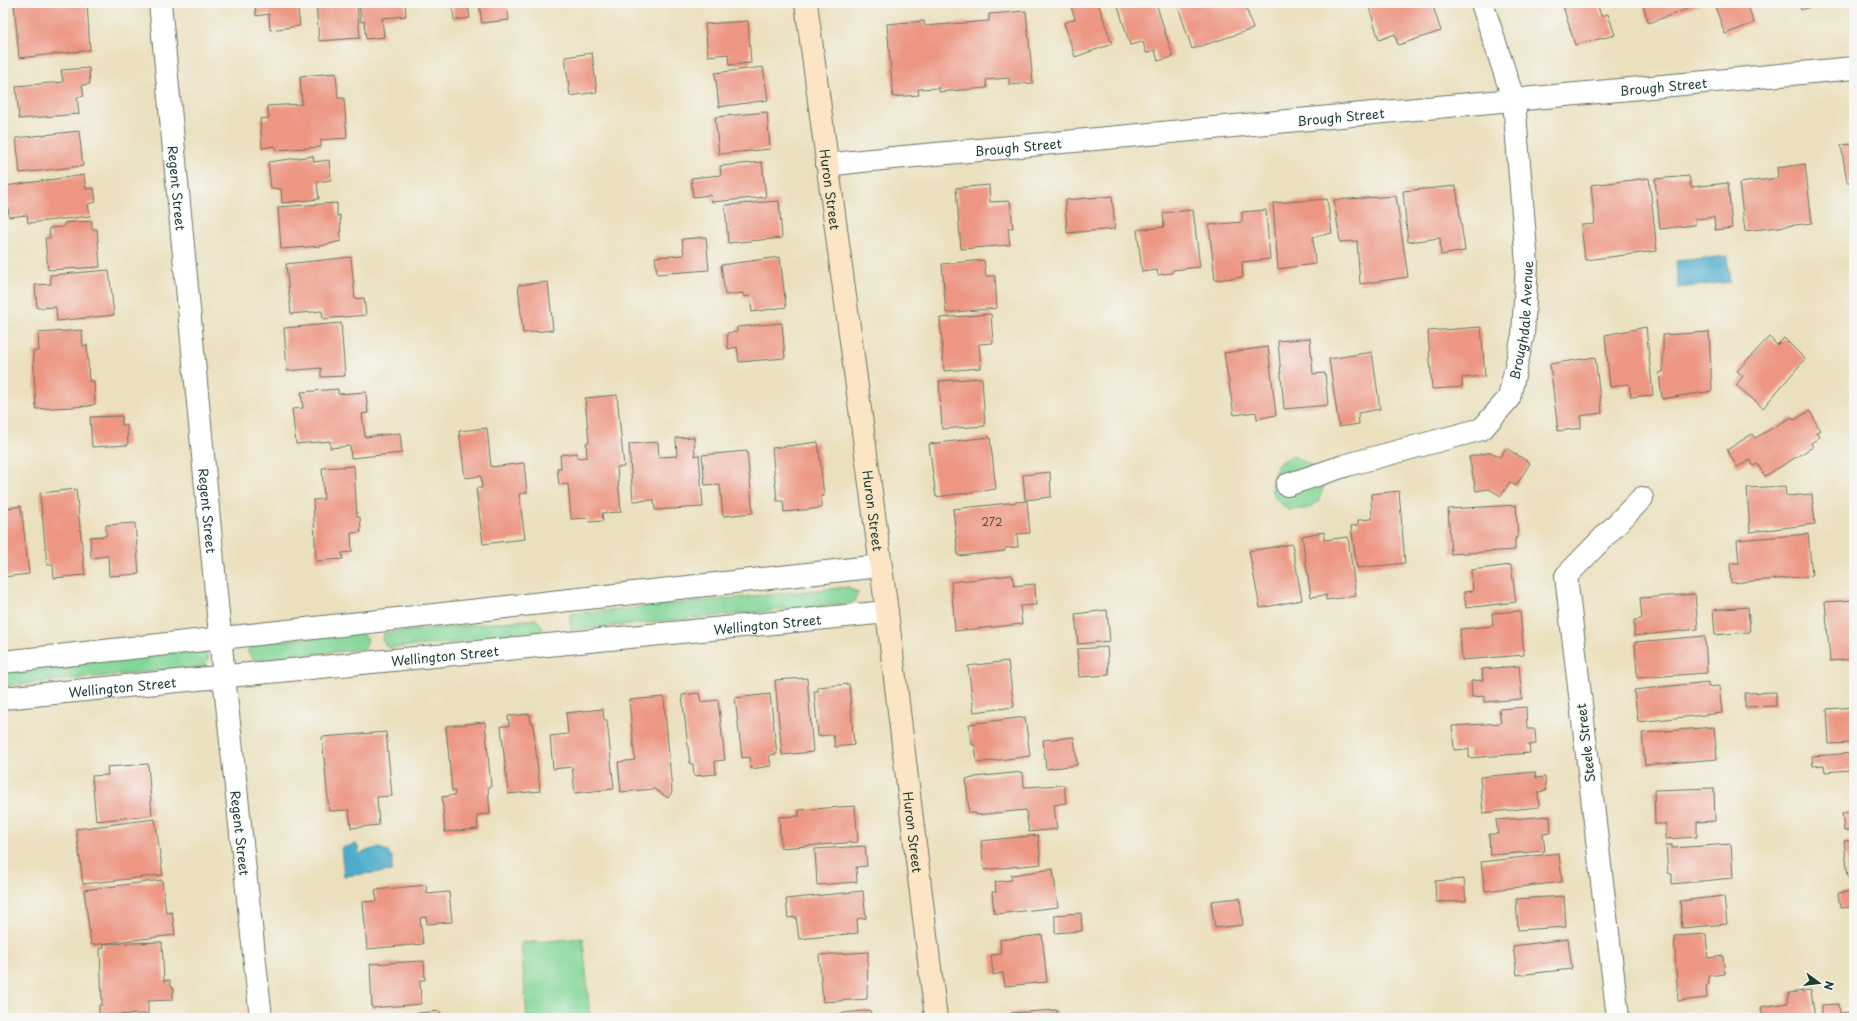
<svg xmlns="http://www.w3.org/2000/svg" width="1857" height="1021" font-family="'Playpen Sans',sans-serif">
  <rect width="100%" height="100%" fill="#f6f6f2"/>
  <filter id="ink" filterUnits="userSpaceOnUse"><feTurbulence type="fractalNoise" baseFrequency=".025" numOctaves="2"/><feDisplacementMap in="SourceGraphic" scale="8" xChannelSelector="R" yChannelSelector="G"/><feConvolveMatrix kernelMatrix="1 2 1 2 8 2 1 2 1" color-interpolation-filters="sRGB"/></filter>
  <filter id="wash" filterUnits="userSpaceOnUse"><feTurbulence type="fractalNoise" baseFrequency=".012" numOctaves="4" result="noise"/><feDisplacementMap in="SourceGraphic" scale="16" xChannelSelector="R" yChannelSelector="G"/><feGaussianBlur stdDeviation="0.9" result="paint"/><feColorMatrix in="noise" values="0 0 0 0 0 0 0 0 0 0 0 0 0 0 0 0 0 1.4 0 .05"/><feComposite in="paint" operator="in"/></filter>
  <g filter="url(#wash)">
    <rect width="100%" height="100%" fill="#ebe0be"/>
    <g fill="#81d597" stroke="#508966">
      <path d="M1293,456L1315,468L1324,484C1318,508 1313,509 1289,510C1267,494 1269,487 1278,463Z"/>
      <path d="M848,587L858,593L853,603L571,630L570,614Z"/>
      <path d="M536,619L543,628L536,636L388,648L382,640L384,633Z"/>
      <path d="M361,633L368,639L365,649L253,660L247,651L255,643Z"/>
      <path d="M200,650L209,657L205,666L3,686V671Z"/>
      <path d="M583,938L590,1018H527L521,943Z"/>
    </g>
    <g fill="#4daccc" stroke="#367480">
      <path d="M1727,256L1730,282L1678,288L1676,261Z"/>
      <path d="M356,844L359,849L358,854C371,850 382,842 392,857V871L344,876L341,848Z"/>
    </g>
    <g id="blocks">
      <g fill="#ed9783">
        <path d="M14,3H87L90,50L19,58Z"/>
        <path d="M255,3H297L300,26L270,30L269,14L256,16Z"/>
        <path d="M316,3H357L360,38L319,41Z"/>
        <path d="M359,3H405L406,16L382,18L384,37L366,39L364,21L361,22Z"/>
        <path d="M452,3H468L470,18L454,20Z"/>
        <path d="M479,3H516V4L507,5L509,20L482,23Z"/>
        <path d="M1070,3H1098L1112,44L1075,57L1064,23L1075,19Z"/>
        <path d="M1117,3H1156L1173,57L1158,61L1155,50L1146,53L1143,42L1130,45Z"/>
        <path d="M1177,3H1245L1253,29L1192,49Z"/>
        <path d="M1381,3H1422V4L1432,3L1441,31L1398,45L1395,34L1379,40L1369,7Z"/>
        <path d="M1562,3H1597L1601,16L1608,14L1615,35L1575,45Z"/>
        <path d="M1642,3H1704L1649,23Z"/>
        <path d="M1714,3H1747L1754,23L1725,34Z"/>
        <path d="M1798,3H1821L1801,10Z"/>
        <path d="M1026,11L1033,83L1009,85V78L986,80L987,88L939,92V88L918,89L919,95L893,97L887,24L924,21L925,26L989,21V14Z"/>
        <path d="M748,21L751,63L729,65L728,54L708,56L705,24Z"/>
        <path d="M592,53L597,92L570,96L565,57Z"/>
        <path d="M763,67L768,100L719,107L715,73Z"/>
        <path d="M89,68L90,84L82,85L84,96L77,97L79,114L19,119L16,86L63,82L61,70Z"/>
        <path d="M336,73L338,98H344L347,138L321,140V147L276,150L275,146L262,148L260,119L269,118L267,106L302,104L300,76Z"/>
        <path d="M767,112L770,149L719,154L715,117Z"/>
        <path d="M79,131L83,166L20,173L16,138Z"/>
        <path d="M1854,144V182H1847L1841,145Z"/>
        <path d="M313,156L314,162L329,160L331,180L317,182L319,199L282,203L281,189L271,188L268,162Z"/>
        <path d="M762,162L766,197L712,202L711,195L693,197L691,178L721,175L720,166Z"/>
        <path d="M1805,164L1812,223L1745,231L1739,183L1778,178L1777,168Z"/>
        <path d="M84,175L86,189L94,188L96,202L88,204L90,216L28,223L27,215L9,217L5,186Z"/>
        <path d="M1689,176L1691,187L1728,183L1732,228L1715,230L1714,217L1695,219V225L1660,229L1655,179Z"/>
        <path d="M1649,178L1657,251L1585,260L1581,225L1595,224L1591,185Z"/>
        <path d="M989,185L990,202L1010,201L1013,228H1008L1010,245L961,249L956,188Z"/>
        <path d="M1456,186L1465,251L1441,255L1440,238L1408,242L1403,191Z"/>
        <path d="M1112,196L1115,229L1067,233L1065,200Z"/>
        <path d="M1396,196L1408,277L1360,284L1357,241L1340,242L1334,200Z"/>
        <path d="M1327,199L1332,233L1313,237L1315,264L1278,269L1273,203Z"/>
        <path d="M779,201L782,238L728,243L725,205Z"/>
        <path d="M337,203V216L340,215L341,241L321,246L281,249L278,207Z"/>
        <path d="M1193,210L1200,267L1173,270L1172,273L1158,275L1157,270L1142,272L1137,230L1164,227L1163,213Z"/>
        <path d="M1266,210L1270,259L1242,262L1243,277L1215,280L1209,225L1242,222V212Z"/>
        <path d="M92,221V229H97L100,267L48,270L45,238H50L49,228L64,227V223Z"/>
        <path d="M706,237L709,270L657,274L655,257L684,255L682,239Z"/>
        <path d="M351,257L355,299L364,298L366,315L323,319L322,311L291,314L286,264Z"/>
        <path d="M780,257L786,307L752,312L750,296L744,297L743,293L725,295L721,265Z"/>
        <path d="M984,260L986,276H995L997,308L946,313L942,264Z"/>
        <path d="M109,270L114,315L57,321L56,307L37,308L35,285L51,284L50,275Z"/>
        <path d="M548,282L553,330L523,333L518,285Z"/>
        <path d="M991,314L993,343L979,344L981,368L944,371L940,318Z"/>
        <path d="M341,323L345,376L321,377V368L287,371L284,328Z"/>
        <path d="M782,323L785,358L739,362L737,347L728,349L727,333L737,332V327Z"/>
        <path d="M1481,327L1485,376L1462,378V387L1432,389L1428,331Z"/>
        <path d="M1646,327L1653,395L1631,397L1629,384L1610,387L1605,335Z"/>
        <path d="M82,330L83,346L87,345L89,381H94L95,404L89,406L36,409L33,351H39L38,333Z"/>
        <path d="M1709,332L1712,391L1662,399L1659,373L1663,372V335Z"/>
        <path d="M1769,337L1777,345L1784,338L1805,359L1763,408L1736,385L1743,376L1737,371Z"/>
        <path d="M1310,338L1313,374L1325,373L1328,405L1284,409L1278,341Z"/>
        <path d="M1268,347L1276,415L1257,419L1256,412L1234,415L1224,353Z"/>
        <path d="M1372,352L1380,409L1358,413L1359,424L1339,427L1329,359Z"/>
        <path d="M1595,357L1602,413L1581,416V428L1558,431L1550,364Z"/>
        <path d="M982,378L985,426L942,429L939,381Z"/>
        <path d="M338,389V394L366,392L368,413L362,414L365,437L400,433L402,453L351,458L350,446L330,448V441L296,444L292,409L303,408L301,392Z"/>
        <path d="M617,395L624,467H617L621,512L602,513L603,521L589,522L588,518L571,519L568,484L559,485L557,468H561L560,455L577,453L578,458L587,457L586,443L589,442L585,398Z"/>
        <path d="M1810,411L1820,431L1816,432L1820,437L1811,443L1813,447L1765,476L1757,464L1753,466L1751,460L1737,467L1727,450L1752,434L1755,438L1792,417L1794,420Z"/>
        <path d="M122,416V425H127L128,445L92,447L90,417Z"/>
        <path d="M487,428L491,467L524,463L527,493L519,494L525,539L483,544L476,488H482L481,476L465,478L459,431Z"/>
        <path d="M694,437L695,456L699,455L703,507L655,510L654,500L633,501L629,444L658,442L659,457L677,456L676,438Z"/>
        <path d="M990,437L996,489L936,497L929,444Z"/>
        <path d="M818,442L824,496L820,497L822,508L784,512L783,501H777L772,448Z"/>
        <path d="M1506,448L1530,463L1516,486L1510,482L1501,496L1489,489L1476,491L1469,457L1491,452L1500,457Z"/>
        <path d="M747,451L753,513L723,516L720,484L705,485L702,455Z"/>
        <path d="M354,466L357,517H360L361,532L351,533L352,552L342,553L343,559L316,561L313,500L324,499L322,468Z"/>
        <path d="M1050,472L1051,497L1025,500L1023,475Z"/>
        <path d="M1785,486L1786,496L1812,494L1815,524L1750,532L1747,488Z"/>
        <path d="M76,489L85,575L54,578L53,565H47L40,493Z"/>
        <path d="M1399,491L1405,563L1357,568L1351,526L1358,525V520L1372,519L1371,494Z"/>
        <path d="M1027,501L1030,533L1017,534L1018,547L1005,548V551L958,556L953,509Z"/>
        <path d="M1516,505L1518,538H1515V550L1451,554L1448,509Z"/>
        <path d="M21,506L29,574L3,577V509Z"/>
        <path d="M135,523L139,574L109,576L108,556L91,558L90,537L106,536V525Z"/>
        <path d="M1324,532V540L1348,537L1356,596L1326,600V595L1311,597L1302,536Z"/>
        <path d="M1808,534L1812,576L1731,583L1730,563H1739L1737,540Z"/>
        <path d="M1292,544L1302,600L1260,608L1249,551Z"/>
        <path d="M1511,565L1516,602L1466,608L1464,592L1473,591L1471,570Z"/>
        <path d="M1012,575L1014,586L1035,584L1036,605L1020,606L1022,624L955,631L951,582Z"/>
        <path d="M1695,594L1698,629L1634,636V620L1642,619L1640,598Z"/>
        <path d="M1854,600V659L1830,661L1825,602Z"/>
        <path d="M1748,607L1750,632L1715,635L1713,610Z"/>
        <path d="M1107,610L1110,641L1078,644L1075,614Z"/>
        <path d="M1520,611L1524,655L1462,660L1460,629L1493,626L1492,613Z"/>
        <path d="M1705,636L1707,673L1637,678L1635,642Z"/>
        <path d="M1107,647L1109,675L1079,677L1077,649Z"/>
        <path d="M1008,661L1014,707L974,712L968,666Z"/>
        <path d="M1519,666L1522,699L1484,702V696L1472,697L1471,681L1483,680L1482,669Z"/>
        <path d="M807,678L813,752L782,755L775,680Z"/>
        <path d="M1708,682V687L1719,686L1722,713L1638,722L1634,690Z"/>
        <path d="M849,684L854,745L835,747L833,735L818,736L814,691H818V687Z"/>
        <path d="M1776,692V706L1745,707V693Z"/>
        <path d="M699,693L701,702L718,700L725,760L715,761L716,774L694,776L693,764H690L682,695Z"/>
        <path d="M770,694L777,754L769,755L771,766L751,769L750,757L742,758L735,698Z"/>
        <path d="M664,697L672,792L668,798L654,789L621,792L618,762L635,760L629,700Z"/>
        <path d="M1526,707L1527,729H1535L1536,744L1529,745L1530,753L1469,758V749L1454,750L1452,726L1501,723L1499,709Z"/>
        <path d="M1854,707V743L1829,744L1827,709Z"/>
        <path d="M603,709L604,720H607L614,789L575,793L572,767L553,769L550,736L568,734L566,713Z"/>
        <path d="M530,714L531,723H533L540,791L508,794L501,726H509L508,716Z"/>
        <path d="M1025,717L1030,756L977,763L975,745H972L969,724Z"/>
        <path d="M485,722L491,787H488L490,814L477,815L478,829L445,832L442,797L455,795V791H452L446,726Z"/>
        <path d="M1714,727L1717,759L1645,765L1642,733Z"/>
        <path d="M386,732L392,796L377,797L379,825L351,828L349,810L329,811L322,737Z"/>
        <path d="M1074,737L1077,765L1046,769L1043,740Z"/>
        <path d="M1854,753V830L1844,831L1842,813L1853,812L1850,770L1825,772L1824,765L1813,766L1812,756Z"/>
        <path d="M148,764L152,815L96,821L92,776L108,775L107,767Z"/>
        <path d="M1023,772L1024,787L1064,785L1066,803L1054,805L1057,829L1029,832L1026,810L976,815V813H969L966,779L974,778V777Z"/>
        <path d="M1535,772L1536,778L1545,777L1546,791L1538,792L1539,807L1483,813L1480,777Z"/>
        <path d="M1714,788L1715,821L1697,822V837L1666,839V824H1655L1654,790Z"/>
        <path d="M855,806L858,842L781,848L779,817L799,816V810Z"/>
        <path d="M1550,816L1551,833L1543,834L1545,851L1490,855L1489,834H1498L1496,820Z"/>
        <path d="M155,819L163,875L83,884L76,829Z"/>
        <path d="M1038,835L1041,864L984,870L981,841Z"/>
        <path d="M1854,840V876L1848,877L1844,841Z"/>
        <path d="M1731,844L1733,878L1672,884V874L1668,873L1666,845H1672V848Z"/>
        <path d="M865,846L867,866L856,867L857,882L817,885L815,849Z"/>
        <path d="M1559,853L1562,882L1485,891L1481,862Z"/>
        <path d="M1053,869L1058,907L997,914V913H994L992,892H996L995,882L1012,880L1011,875Z"/>
        <path d="M1464,879L1466,901L1436,902L1435,881Z"/>
        <path d="M162,880L166,913L172,912L175,935L91,945L84,890Z"/>
        <path d="M426,885L427,894L449,892L452,922L427,924L426,917L420,918L423,944L367,949L363,902L377,901L375,890Z"/>
        <path d="M863,891L866,918L857,919L858,933L799,939L796,917L788,918L786,899Z"/>
        <path d="M1854,891V907L1840,908L1838,893Z"/>
        <path d="M1564,896L1566,927L1518,930L1516,899Z"/>
        <path d="M1724,896L1727,924L1682,928L1680,901Z"/>
        <path d="M1240,898L1243,925L1215,928L1211,901Z"/>
        <path d="M1081,913L1082,931L1055,933V915Z"/>
        <path d="M1706,934L1708,958L1723,956L1725,974L1708,976L1709,984L1706,986L1707,998L1678,1001L1674,936Z"/>
        <path d="M1042,935L1047,982L1005,986L1003,973L993,975L991,955L1001,954L1000,940Z"/>
        <path d="M1568,939L1572,969L1517,975L1513,946Z"/>
        <path d="M162,942L164,981L170,980V984L174,989L172,1000L148,1001V1014L99,1015V1005H102L100,949L104,948L103,944Z"/>
        <path d="M868,952L867,999L823,1002L819,955Z"/>
        <path d="M424,961L425,980H420L421,1004L372,1008L370,964Z"/>
        <path d="M1811,990L1815,1018H1763L1761,1007L1788,1003L1789,993Z"/>
        <path d="M1839,1004L1840,1013L1854,1012V1018H1821V1005Z"/>
        <path d="M870,1010L871,1018H829V1015Z"/>
        <path d="M1057,1010V1018H1011V1013Z"/>
        <path d="M440,1011L441,1018H379L378,1017Z"/>
        <path d="M1723,1014L1724,1018H1702L1701,1017Z"/>
      </g>
    </g>
  </g>
  <g filter="url(#ink)">
    <use href="#blocks" fill-opacity="0" stroke="#667664" stroke-width="1"/>
    <g fill="none" stroke-linecap="round" stroke-linejoin="round">
      <defs>
        <g id="street">
          <path id="s1" d="M160,3L224,677L261,1018"/>
          <path id="s2" d="M827,165L861,161L1854,68"/>
          <path id="s3" d="M1287,485L1347,465L1482,429L1509,398L1523,335L1527,264L1514,101L1482,3"/>
          <path d="M3,662L880,566"/>
          <path id="s4" d="M3,698L887,612"/>
          <path d="M1618,1018L1566,576L1642,498"/>
        </g>
        <g id="secondary">
          <path id="s5" d="M806,3L887,612L936,1018"/>
        </g>
      </defs>
      <use href="#street" stroke="#667664" stroke-width="24"/>
      <use href="#secondary" stroke="#667664" stroke-width="24"/>
      <use href="#street" stroke="#fff" stroke-width="22"/>
      <use href="#secondary" stroke="#fce5c4" stroke-width="22"/>
    </g>
  </g>
  <g text-anchor="middle" dominant-baseline="central" stroke-width="3" stroke-linejoin="round" paint-order="stroke">
    <g font-size="11" fill="#525448">
      <text x="992" y="521">272</text>
    </g>
    <g font-size="13" fill="#1f3d34" stroke="#f6f6f2">
      <text stroke="none"><textPath href="#s2" startOffset="840">Brough Street</textPath></text>
      <text stroke="none"><textPath href="#s2" startOffset="516">Brough Street</textPath></text>
      <text stroke="none"><textPath href="#s2" startOffset="192">Brough Street</textPath></text>
      <text stroke="none"><textPath href="#s1" startOffset="186">Regent Street</textPath></text>
      <text stroke="none"><textPath href="#s5" startOffset="188">Huron Street</textPath></text>
      <text stroke="none"><textPath href="#s3" startOffset="323">Broughdale Avenue</textPath></text>
      <text stroke="none"><textPath href="#s5" startOffset="512">Huron Street</textPath></text>
      <text stroke="none"><textPath href="#s1" startOffset="510">Regent Street</textPath></text>
      <text stroke="none"><textPath href="#s4" startOffset="768">Wellington Street</textPath></text>
      <text stroke="none"><textPath href="#s4" startOffset="444">Wellington Street</textPath></text>
      <text stroke="none"><textPath href="#s4" startOffset="120">Wellington Street</textPath></text>
      <text transform="translate(1585 743) rotate(-97)">Steele Street</text>
      <text stroke="none"><textPath href="#s5" startOffset="836">Huron Street</textPath></text>
      <text stroke="none"><textPath href="#s1" startOffset="834">Regent Street</textPath></text>
    </g>
  </g>
  <rect width="1857" height="1021" fill="none" stroke="#f6f6f2" stroke-width="16"/>
  <g transform="translate(1819 983) rotate(105)" stroke="#f6f6f2" stroke-width="3" paint-order="stroke">
  <path d="M0-3L7 15L0 10L-7 15Z" fill="#1f3d34"/>
  <text y="-6" font-size="11" font-weight="bold" text-anchor="middle" fill="#1f3d34">N</text>
  </g>
</svg>
